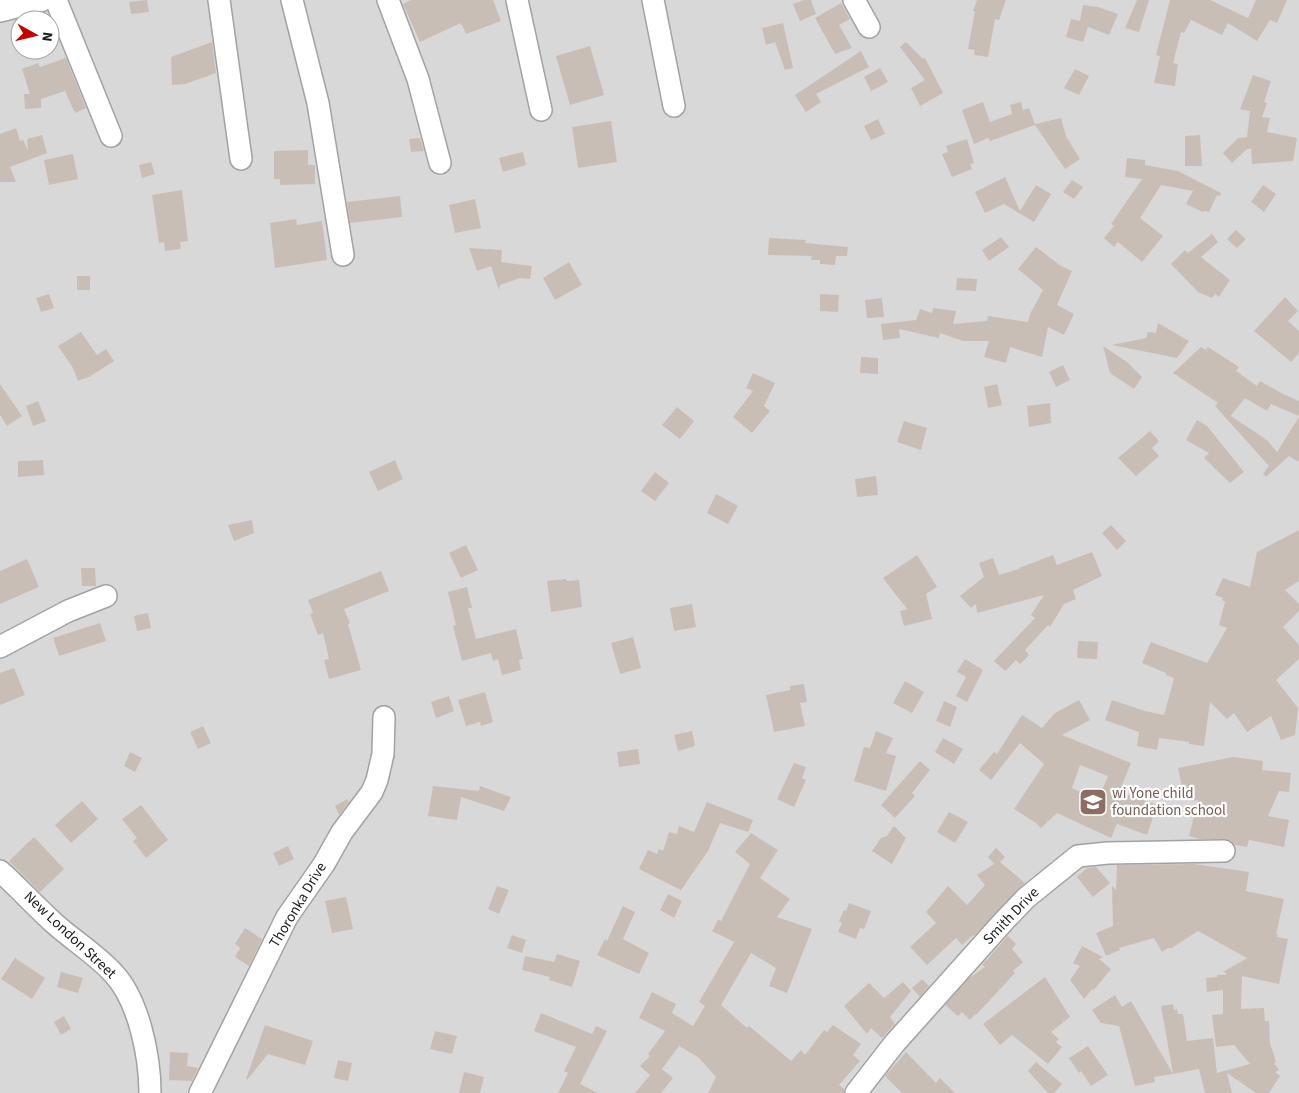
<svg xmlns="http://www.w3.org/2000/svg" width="1299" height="1093" font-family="'Source Sans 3',sans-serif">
  <rect width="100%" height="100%" fill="#ede9df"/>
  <path fill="#d9d8d8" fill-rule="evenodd" d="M0,0H1299V1093H0ZM20,20H50V50H20Z"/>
  <g fill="#c9beb5" fill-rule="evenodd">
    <path d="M147,0L149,12L131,14L129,2Z"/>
    <path d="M411,0H493L501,21L466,34L461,23L420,42L403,4Z"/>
    <path d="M804,0H811L816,14L800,21L793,4Z"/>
    <path d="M977,0H1006L999,20L995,19L988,57L974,55L975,50L968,49L975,11H973Z"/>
    <path d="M1137,0H1149L1139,32L1125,28Z"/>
    <path d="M1170,0H1210L1248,18L1256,0H1287L1277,23L1270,20L1257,41L1228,23L1222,35L1191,20L1184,33L1181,32L1173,63L1178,64L1175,86L1154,83L1160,56L1156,55Z"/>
    <path d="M841,3L850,19L839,25L852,48L835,54L815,18Z"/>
    <path d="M1083,5L1098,7L1118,14L1109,35L1088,27L1083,42L1066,37L1071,19L1080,21Z"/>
    <path d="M783,23L793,68L785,70L775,42L766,45L762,28Z"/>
    <path d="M212,42L216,73L185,84L172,85L171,57Z"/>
    <path d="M906,42L923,59L925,58L943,93L920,106L911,88L925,80L900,47Z"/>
    <path d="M590,46L604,95L570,105L556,56Z"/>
    <path d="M861,51L869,67L816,94L821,102L806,112L795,95Z"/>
    <path d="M66,58L86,108L75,113L65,91L41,99V108L25,109L24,94H30L22,69L38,63L40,67Z"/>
    <path d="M880,68L888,82L871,91L864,77Z"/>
    <path d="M1075,69L1089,76L1079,95L1064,88Z"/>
    <path d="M1253,75L1271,81L1264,102L1267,103L1262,117L1270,118L1267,132L1297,138L1293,161L1252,164L1251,147L1250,149H1247L1232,163L1223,153L1238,138L1247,137L1250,111L1240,109Z"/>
    <path d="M983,102L990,122L1012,114L1010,105L1021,102L1023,110L1029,108L1035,124L1061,118L1066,136L1080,159L1065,169L1035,125L990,141L988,138L974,144L962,110Z"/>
    <path d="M878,119L885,134L871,140L864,126Z"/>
    <path d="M611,121L617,162L578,168L572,127Z"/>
    <path d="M16,128L20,141L23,140L28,150L27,139L42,135L47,153L10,167L16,182H0V134Z"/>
    <path d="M1200,135L1202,166H1185V136Z"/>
    <path d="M420,138L424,151L411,152L409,139Z"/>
    <path d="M967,139L974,163L970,164L972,169L952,177L942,154L948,152L946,146Z"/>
    <path d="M308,150V165H315V184L280,185V179H274V151Z"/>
    <path d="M523,152L526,165L503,172L499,158Z"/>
    <path d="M73,154L78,179L49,185L44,160Z"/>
    <path d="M1127,158L1145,160V165L1178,171L1221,193L1220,196L1217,195L1209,212L1205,211L1203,212L1186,204L1193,191L1161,185L1140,218L1163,236L1142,262L1118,242L1114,247L1104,238L1114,226L1111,224L1142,179L1125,177Z"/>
    <path d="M151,162L155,174L142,178L139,165Z"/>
    <path d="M1005,177L1020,211L1036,185L1051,194L1034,222L1004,204L985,213L975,192Z"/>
    <path d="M1072,180L1083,187L1074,199L1063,192Z"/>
    <path d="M1263,185L1276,194L1264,212L1251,202Z"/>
    <path d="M182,190L188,241L180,242L181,249L165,251L164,242L159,243L152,195Z"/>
    <path d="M400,196L402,217L350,223L347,202Z"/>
    <path d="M475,199L481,228L455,233L449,205Z"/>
    <path d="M296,219L297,225L322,221L327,260L275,268L270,223Z"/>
    <path d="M1236,230L1246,239L1237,248L1227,239Z"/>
    <path d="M1212,234L1218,242L1201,257L1230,280L1219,297L1215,294L1212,298L1198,292L1171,264L1185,250L1188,253Z"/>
    <path d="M1001,237L1009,247L989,261L982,250Z"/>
    <path d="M769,238L806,240L805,243L848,247L847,256H836L835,265L820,264V260H811L812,256L768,255Z"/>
    <path d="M1036,247L1061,266L1072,271L1057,305L1074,314L1064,335L1048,327L1042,357L1010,347L1006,363L984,357L989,341H963L940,333L939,338L899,329L900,338L883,340L881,324L916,320L920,309L932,313L933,308L956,311L953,324L987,321L988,316L1028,322L1030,314L1043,290L1018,269Z"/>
    <path d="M469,248L502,250L501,262L532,266L530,279L520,278L500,285L499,290L491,266L477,271Z"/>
    <path d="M569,262L582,285L555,300L543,278Z"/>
    <rect x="77" y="276" width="13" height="14"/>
    <path d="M957,278L977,279L976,291L956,290Z"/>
    <path d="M49,294L54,308L41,312L36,298Z"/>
    <path d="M820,294L839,295L838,312L820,311Z"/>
    <path d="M1285,297L1298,311L1288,321L1299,331V353L1291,362L1254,331Z"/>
    <path d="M882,298L884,317L867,318L865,300Z"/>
    <path d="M1158,323L1189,341L1177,358L1112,345L1146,338L1148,332L1156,333Z"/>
    <path d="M81,332L97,355L106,349L114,361L89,377L78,381L73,368L58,346Z"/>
    <path d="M1103,346L1127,362L1142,377L1134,389L1110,373Z"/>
    <path d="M1201,347L1206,350L1208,347L1239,367L1236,371L1257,386L1260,381L1283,394L1299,401V416L1271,404L1267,411L1245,398L1229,418L1231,416L1267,440L1277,452L1299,417V462L1289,456L1266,477L1263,474L1269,466L1215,406L1218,403L1173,373Z"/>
    <path d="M861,357L878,358V374L860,373Z"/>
    <path d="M1063,365L1070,380L1056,387L1049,372Z"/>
    <path d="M753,373L775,383L764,406L770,411L752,433L733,417L753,391L746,388Z"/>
    <path d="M0,384L22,416L7,426L0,415Z"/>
    <path d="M997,384L1002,405L988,408L984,387Z"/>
    <path d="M38,401L46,421L33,426L26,406Z"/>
    <path d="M1050,403L1051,423L1029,427L1027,406Z"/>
    <path d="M677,407L694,421L680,439L662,425Z"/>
    <path d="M1197,420L1207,426L1244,472L1230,483L1204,458L1209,453L1186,440Z"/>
    <path d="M904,421L927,428L921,450L897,442Z"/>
    <path d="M1150,431L1159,441L1152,448L1159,456L1136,476L1118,458Z"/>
    <path d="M43,460L44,475L18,477V461Z"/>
    <path d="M395,460L403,479L378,491L369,472Z"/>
    <path d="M655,472L669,483L655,501L641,491Z"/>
    <path d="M876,476L878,495L857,497L855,479Z"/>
    <path d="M716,494L738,506L728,524L707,513Z"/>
    <path d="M252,520L254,533L234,541L228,525Z"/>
    <path d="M1111,525L1126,541L1117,550L1102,533Z"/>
    <path d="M1299,530V581L1285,590L1299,604V611L1283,627L1299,645V659L1276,680L1298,708L1295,735L1281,740L1271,716L1247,732L1234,713L1227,719L1210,702L1204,746L1189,744V742L1159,738L1157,750L1137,746L1139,732L1105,720L1112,700L1145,711L1164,715L1174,678L1166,675V673L1142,663L1151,642L1207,663L1227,628L1219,625L1225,602L1222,600L1223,598L1215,595L1223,578L1250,587L1257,552Z"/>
    <path d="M466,545L478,570L461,578L449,553Z"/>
    <path d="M1092,552L1102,576L1073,590L1076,599L1064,604L1050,627L1048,625L1025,650L1029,655L1020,664L1016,660L1005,671L994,661L1035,618L1031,615L1044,595L977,613L976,604L971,608L960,596L984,577L979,563L993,558L999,575L1019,569V568L1053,555L1057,565Z"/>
    <path d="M917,555L937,587L926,594L932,619L904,626L900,611L907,609L883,578Z"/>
    <path d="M27,559L39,587L0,604V571Z"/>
    <path d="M81,568H95L96,586H82Z"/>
    <path d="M381,571L389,591L344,609L350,623L348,624L361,670L329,679L324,660L329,659L323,633L318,635L310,614L313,613L308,600Z"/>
    <path d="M566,579L567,581L579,580L582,607L551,612L547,581Z"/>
    <path d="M467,587L472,608H468L476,639L516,629L523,659L519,660L521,670L502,675L498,659L493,661L491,653L462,661L453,626L456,625L448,592Z"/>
    <path d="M692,604L696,627L674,631L670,608Z"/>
    <path d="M148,613L151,628L137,631L134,616Z"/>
    <path d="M100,623L106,641L59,656L53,638Z"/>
    <path d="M633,637L641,668L620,674L611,643Z"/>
    <path d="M1078,641L1098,642L1097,659L1077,658Z"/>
    <path d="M965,659L983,670L967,702L956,696L966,677L957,672Z"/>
    <path d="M14,668L25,695L0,705V673Z"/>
    <path d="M905,681L924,692L912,713L893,703Z"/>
    <path d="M804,684L807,702L800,703L805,726L774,732L766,695L790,690V686Z"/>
    <path d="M485,692L493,722L481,726L480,722L466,726L458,700Z"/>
    <path d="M449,696L454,711L436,718L431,702Z"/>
    <path d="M1079,700L1090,720L1062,735L1131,763L1119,792L1157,805L1147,835L1117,824L1111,838L1057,813L1041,828L1036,823L1014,809L1044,764L1020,743L991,780L979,770L994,752L997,754L1022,715L1042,728L1055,713ZM1080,765L1108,776L1098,800L1072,788Z"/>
    <path d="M944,701L957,707L950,727L936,721Z"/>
    <path d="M203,726L211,743L198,749L190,732Z"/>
    <path d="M692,731L695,746L678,751L674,735Z"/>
    <path d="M876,731L893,738L886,753L896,756L886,791L854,781L864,747L870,748Z"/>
    <path d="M943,738L963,749L954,764L935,752Z"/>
    <path d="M638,749L640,764L619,767L617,752Z"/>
    <path d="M130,752L142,758L135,772L124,766Z"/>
    <path d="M1233,757L1263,761L1262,770L1291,773L1289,792L1279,791L1268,816L1289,820L1284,847L1249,840L1247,847L1235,845L1230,840L1224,839H1199L1189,836L1198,800L1191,801L1190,794L1184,796L1178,768Z"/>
    <path d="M920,761L930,770L912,793L915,796L895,818L881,805Z"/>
    <path d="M794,763L806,767L802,778L806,780L794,807L777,799Z"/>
    <path d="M433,786L479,791L480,786L511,797L504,811L461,797L457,820L428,816Z"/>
    <path d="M347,799L349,802L339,815L335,806Z"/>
    <path d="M82,801L98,819L71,843L55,825Z"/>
    <path d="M707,802L753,820L748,832L720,823L708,851L681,890L639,869L648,850L657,854L659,849L663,851L669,832L677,834L679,826L694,832Z"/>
    <path d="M141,805L168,840L146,858L133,841L137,838L122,819Z"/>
    <path d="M949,812L968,822L955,843L937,832Z"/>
    <path d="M894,826L906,838L892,864L872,851L881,838L887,836Z"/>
    <path d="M751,833L778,850L760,878L790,899L777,917L812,929L787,993L769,986L776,968L751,953L721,1005L747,1028L749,1026L791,1061L801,1050L805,1055L824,1030L827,1032L833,1025L861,1044L853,1055L860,1061L839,1085L844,1089V1093H708L716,1077L698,1057L679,1046L662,1069L673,1078L661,1093H635L650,1075L640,1066L650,1056L648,1054L665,1031L639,1018L652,992L676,1004L672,1013L693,1026L705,1006L699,1002L734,942L712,931L718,920L721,921L750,864L735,852Z"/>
    <path d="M34,837L64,869L40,892L9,861Z"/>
    <path d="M288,846L294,859L279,866L273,853Z"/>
    <path d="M996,848L1005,857L1000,862L1025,883L974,936L973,935L962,945L956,938L927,965L910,947L936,923L926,912L948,886L967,905L985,885L977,875L994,864L988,857Z"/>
    <path d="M1194,864L1249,872L1246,891L1284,899L1276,934H1278L1277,937L1288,939L1279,984L1242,976L1241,1009L1264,1008L1265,1021H1269L1270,1043L1276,1062L1274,1063L1279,1070L1275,1072L1280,1076L1269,1093H1256L1227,1073L1232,1093H1205L1199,1069L1173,1074L1161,1006L1173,1004L1174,1010L1177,1009L1178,1014H1183L1187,1041L1213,1038L1217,1073L1250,1064L1234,1045L1216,1047L1212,1015L1223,1014V990L1207,992L1206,978L1217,977V975H1226V973L1223,972L1247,958L1198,931L1172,948H1168L1162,952L1154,938L1119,948L1120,950L1106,956L1096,933L1113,926L1112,886L1116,890L1117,865Z"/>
    <path d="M1096,867L1110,883L1093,897L1077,877L1087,868Z"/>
    <path d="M497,886L509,890L499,914L488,909Z"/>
    <path d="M668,894L682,901L674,918L660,910Z"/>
    <path d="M346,897L353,929L332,933L325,901Z"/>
    <path d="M849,903L871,911L864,929L860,928L856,939L838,932L842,923L839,921L844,910L846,911Z"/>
    <path d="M623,906L635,912L623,939L649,953L639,974L597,955L605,939L607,941Z"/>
    <path d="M245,928L262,939L249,966L235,957L240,948L235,944Z"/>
    <path d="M512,935L526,940L522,953L507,948Z"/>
    <path d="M1008,936L1016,944L1012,949L1023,962L1013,971L1015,973L976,1015L975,1014L970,1020L962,1012L958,1016L945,1005L969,978L985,967L982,965Z"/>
    <path d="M1082,946L1103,957L1099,959L1111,969L1093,991V988L1084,999L1070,980L1080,966L1073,963Z"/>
    <path d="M557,954L580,961L572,987L549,980L550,977L522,970L525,956L554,962Z"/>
    <path d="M15,958L45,978L32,999L1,979Z"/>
    <path d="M61,972L83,978L78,993L57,987Z"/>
    <path d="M1045,977L1070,1017L1051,1032L1059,1039L1056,1042L1062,1047L1048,1064L1012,1035L1000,1045L983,1024Z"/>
    <path d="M922,979L929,986L920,997L912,988Z"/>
    <path d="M903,982L911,991L890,1017L895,1024L882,1038L871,1028L867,1034L844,1006L869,983L884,998Z"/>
    <path d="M1115,995L1122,1007L1131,1001L1173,1074L1154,1077L1155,1082L1135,1086L1119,1026L1101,1023L1092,1010Z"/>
    <path d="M541,1013L592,1034L596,1026L607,1031L580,1084L598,1093H558L568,1073L564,1071L576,1047L534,1031Z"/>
    <path d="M64,1016L71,1029L61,1035L54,1022Z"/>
    <path d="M265,1025L313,1041L305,1065L268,1054L247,1080L246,1079Z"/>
    <path d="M435,1031L457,1036L452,1054L430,1049Z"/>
    <path d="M1088,1046L1108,1075L1091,1086L1081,1071L1079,1073L1069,1058Z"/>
    <path d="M170,1052L188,1053L187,1066L198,1068L192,1081L169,1080Z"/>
    <path d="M906,1052L936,1083L940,1078L955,1093H902L885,1076Z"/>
    <path d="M338,1060L352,1063L348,1081L334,1078Z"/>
    <path d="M1036,1062L1062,1084L1054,1093H1048L1028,1071Z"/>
    <path d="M464,1072L484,1077L480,1093H459Z"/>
  </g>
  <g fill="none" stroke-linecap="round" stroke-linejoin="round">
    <defs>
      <g id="minor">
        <path d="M56,0L111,136"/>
        <path d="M219,0L241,159"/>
        <path d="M292,0L318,103L343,255"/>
        <path d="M388,0L418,79L440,163"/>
        <path d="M517,0L541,110"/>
        <path d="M653,0L674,106"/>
        <path d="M854,0L869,27"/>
        <path d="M0,11L43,0"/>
        <path d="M0,647L68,611L106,596"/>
        <path d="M0,871C19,888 36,907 55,924C74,941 97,955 114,974C139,1001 150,1057 150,1093"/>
        <path d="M200,1093L287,917L324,864L342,832L372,792L377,780L383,754L384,717"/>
        <path d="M856,1093L894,1044L1004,921L1026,898L1078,856L1108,853L1224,851"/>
      </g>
    </defs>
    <use href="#minor" stroke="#a2a2a2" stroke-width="24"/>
    <use href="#minor" stroke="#fff" stroke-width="21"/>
  </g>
  <defs>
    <symbol id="school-square" viewBox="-11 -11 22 22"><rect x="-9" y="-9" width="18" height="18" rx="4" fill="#8d6e63" stroke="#fff"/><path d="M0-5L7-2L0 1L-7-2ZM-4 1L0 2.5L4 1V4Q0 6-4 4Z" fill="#fff"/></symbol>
  </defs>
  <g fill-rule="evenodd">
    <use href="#school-square" x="1077" y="786" width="32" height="32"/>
  </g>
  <g text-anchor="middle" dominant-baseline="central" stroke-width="4.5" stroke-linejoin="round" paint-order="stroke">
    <g font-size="15" fill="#785e54" stroke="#fff" text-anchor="start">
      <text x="1112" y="793">wi Yone child<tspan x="1112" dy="17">foundation school</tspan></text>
    </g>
    <g font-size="15" fill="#1b1b1b" stroke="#fff">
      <text transform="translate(298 905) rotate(-59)">Thoronka Drive</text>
      <text transform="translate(1011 916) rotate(-46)">Smith Drive</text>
      <text transform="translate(70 935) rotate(43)">New London Street</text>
    </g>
  </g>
  <g transform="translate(35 35) rotate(98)"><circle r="24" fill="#ffffff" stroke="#a4a4a4"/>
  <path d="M0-4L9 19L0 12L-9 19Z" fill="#c50000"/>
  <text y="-8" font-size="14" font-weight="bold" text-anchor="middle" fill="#1b1b1b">N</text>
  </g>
</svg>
